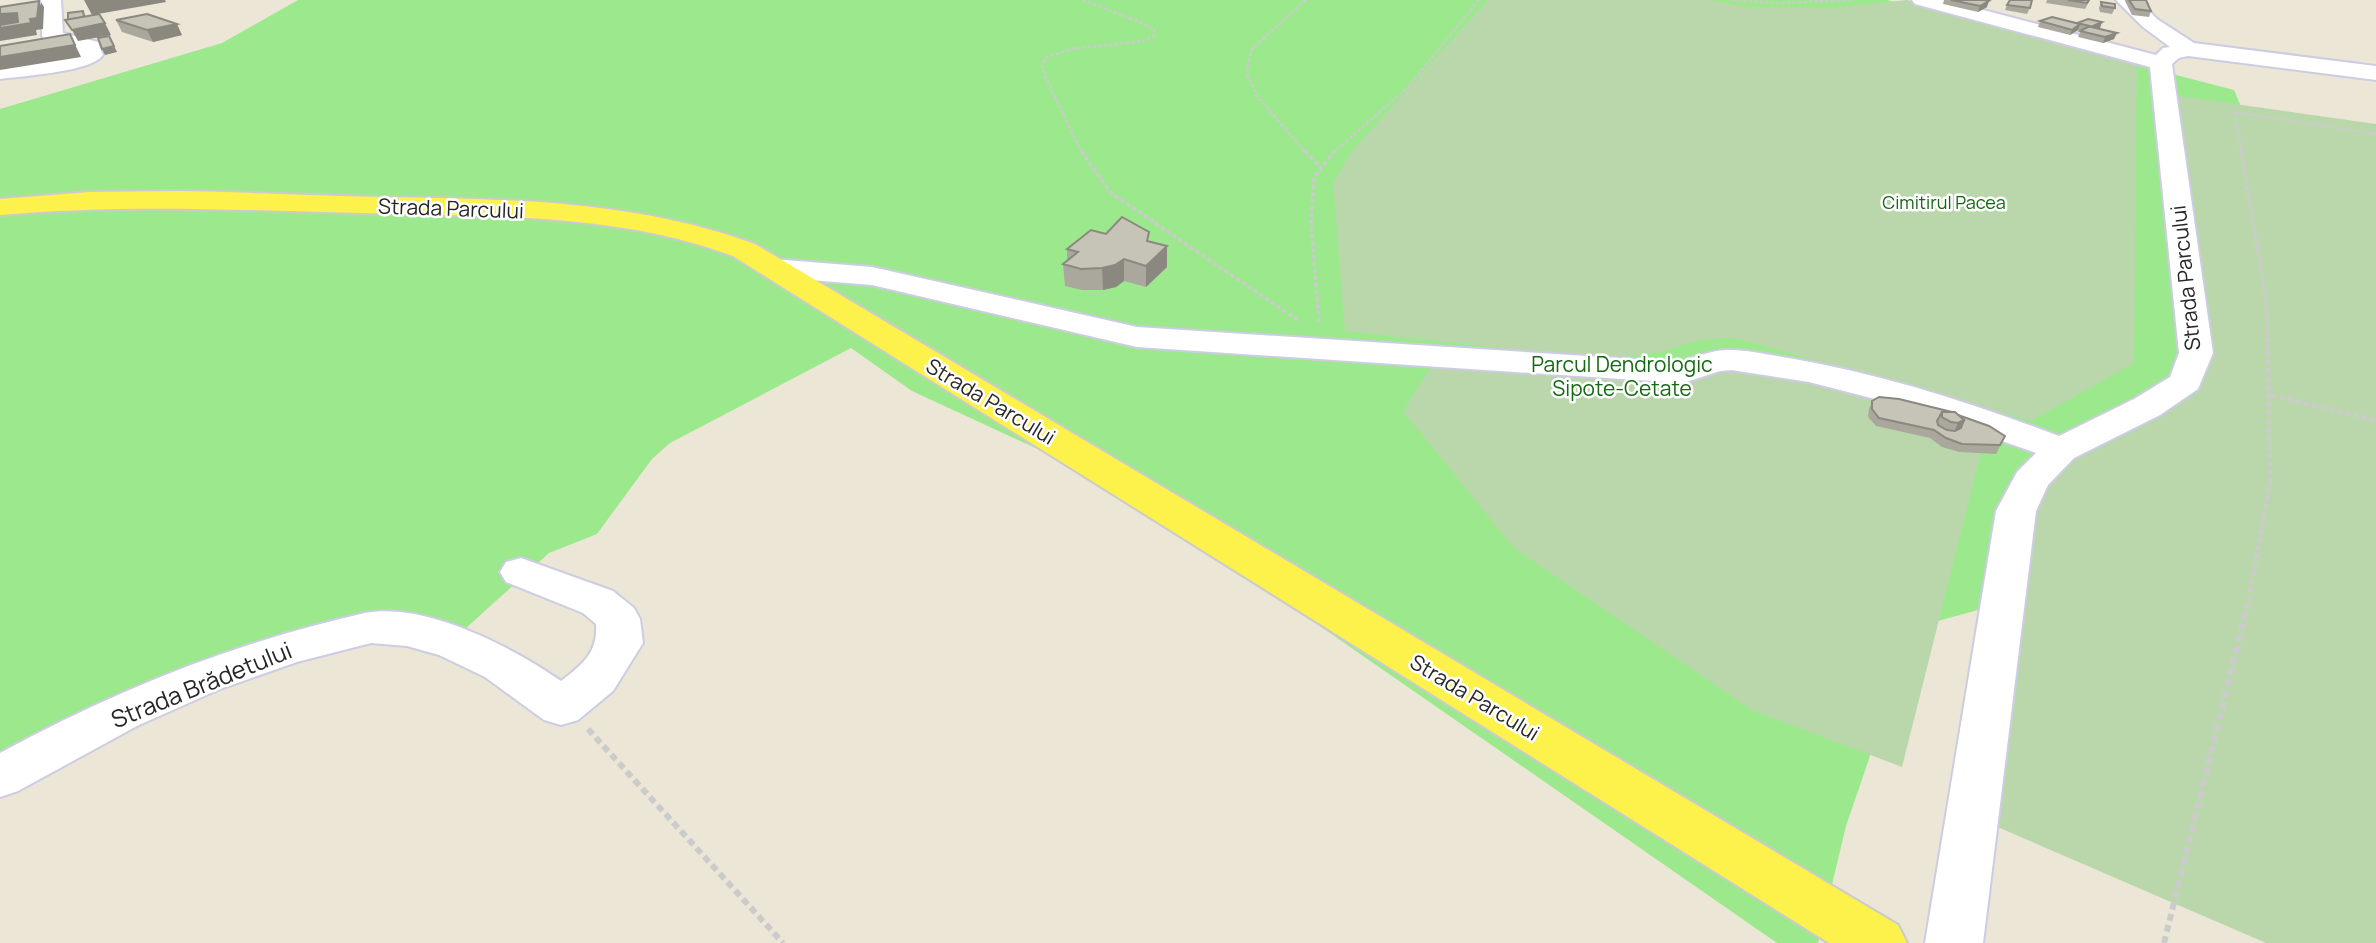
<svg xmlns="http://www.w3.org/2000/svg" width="2376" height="943" font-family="Manrope,sans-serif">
  <rect width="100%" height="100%" fill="#ece6d7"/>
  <path fill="#9ce88d" d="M298,0H1887L2234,90L2264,160L2334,513L1901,631L1869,759L1846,826L1818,943H1777L1118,486L912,391L851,348L670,443L652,459L597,534L549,553L455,638L335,645L194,697L0,787V109L222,43Z"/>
  <g fill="#bad7ac">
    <path d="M1488,0H1709L1750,7L1832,8L1907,0L2137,60L2134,363L2031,421L1735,338L1700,340L1659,352L1603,359L1345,331L1333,183L1352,151Z"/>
    <path d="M2165,94L2376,124V943H2266L1972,816L2031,480L2186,382Z"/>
    <path d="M1436,359L1683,373L1719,361L1989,421L1902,767L1752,710L1514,548L1403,411Z"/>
  </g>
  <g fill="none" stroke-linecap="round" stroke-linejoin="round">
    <defs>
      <g id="minor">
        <path d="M41,0H61L63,33L98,42L103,55C91,72 22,76 0,79V65L80,52L45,41L42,36Z"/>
        <path d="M1912,0H1945L2156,55L2163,48L2170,47L2143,27L2116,0H2138L2157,19L2194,43L2376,66V80L2188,56L2179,58L2172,64L2213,353L2198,389L2160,415L2074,458L2048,485L2036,511L1983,943H1925L1996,511L2017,472L2036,453L1906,407L1809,382L1731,370L1720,371L1683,383L1137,347L872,285L773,277L762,274L758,268L762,262L773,259L872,267L1137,327L1679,362C1694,357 1710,351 1726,350C1746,349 1768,355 1789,358C1882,374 1972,403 2059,436L2134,399L2170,377L2179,353L2150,67L1915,4Z"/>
        <path d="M521,558L613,591L634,608L640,619L643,643L636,654L613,691L578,720L561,725L544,720L485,677L439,655L407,646L371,643L297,662L220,689L137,726L18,791L0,797V753C116,690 236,642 365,613C426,602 512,647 561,681C582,665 598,653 596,624L583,613L506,582L500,572L506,562Z"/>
      </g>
      <path id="major" d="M180,191C248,192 315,196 382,197C509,199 634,200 755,244L1898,925L1907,943H1829L733,256C614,212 487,217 361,213C240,210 121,204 0,215V199L90,192Z"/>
    </defs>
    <use href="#minor" stroke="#cccce2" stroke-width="4"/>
    <use href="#major" stroke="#cbcbcb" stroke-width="4"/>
    <g stroke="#cbcbcb" stroke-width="2.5" stroke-dasharray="3.5 2" stroke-linecap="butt">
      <path d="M1306,0L1252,49L1246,72L1257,96L1306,153"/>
      <path d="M1732,0L1777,3L1854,0"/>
      <path d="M1082,153L1045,76L1042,66L1045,58L1071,49L1143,41L1154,36L1155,31L1147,25L1083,0"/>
      <path d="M1333,153L1407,88L1479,0"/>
      <path d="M2242,153L2235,112L2376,134"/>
    </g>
    <g stroke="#cbcbcb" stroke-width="3.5" stroke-dasharray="4.5 2.5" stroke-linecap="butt">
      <path d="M1081,151L1111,193L1299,321"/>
      <path d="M1305,151L1320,167"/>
      <path d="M2241,151L2266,300L2268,351"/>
      <path d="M1319,322L1311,223L1314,177L1335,151"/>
    </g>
    <g stroke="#cbcbcb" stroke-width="4.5" stroke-dasharray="5 3.5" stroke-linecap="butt">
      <path d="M2271,395L2376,420"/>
      <path d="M2247,609L2270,482L2268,349"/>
    </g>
    <g stroke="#cbcbcb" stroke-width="6" stroke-dasharray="7 4.5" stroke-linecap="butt">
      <path d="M588,729L783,943"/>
      <path d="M2164,943L2247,607"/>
    </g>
    <use href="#minor" fill="#fff" fill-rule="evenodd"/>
    <use href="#major" fill="#fcf24b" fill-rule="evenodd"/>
  </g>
  <g fill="#aaa89d">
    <path d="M1944,0H1984L1987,7L1978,12L1943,4Z"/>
    <path d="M2047,0H2090L2085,9L2046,3Z"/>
    <path d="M2125,0H2146L2151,11L2149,17L2132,15L2125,1Z"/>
    <path d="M2101,2L2115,8L2112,14L2100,12L2099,8Z"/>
    <path d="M2007,5L2030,8L2027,14L2005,10Z"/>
    <path d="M116,20L182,35L153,42L122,32Z"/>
    <path d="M2040,21L2077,23L2102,22L2100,28L2114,39L2103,43L2078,37L2081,30H2078L2070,35L2038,27Z"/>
    <path d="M1106,234L1149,242L1167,246V267L1146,287L1124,281L1116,287L1103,290H1082L1065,286L1063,264L1067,261V249Z"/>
    <path d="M1872,401L1948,411L2001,444L1996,454L1959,452L1942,447L1930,438L1876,426L1868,417L1869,409Z"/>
  </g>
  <g fill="#8b8880">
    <path d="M84,0H165L166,2L92,15Z"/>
    <path d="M39,1L41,6V2L44,7L43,29L36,30L37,35L0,41V28L30,19Z"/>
    <path d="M1989,1L1987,7L1978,12L1980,6Z"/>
    <path d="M83,11L86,17L105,23L111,35L78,41L72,30Z"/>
    <path d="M17,13L23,25L0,26V14Z"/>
    <path d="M2102,22L2100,28L2091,27Z"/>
    <path d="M177,24L182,35L153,42L147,30Z"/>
    <path d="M2080,24L2078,30L2070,35L2072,30Z"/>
    <path d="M2117,33L2114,39L2103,43L2105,37Z"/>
    <path d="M70,34L81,57L0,70V57Z"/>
    <path d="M114,46L117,52L105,55L102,49Z"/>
    <path d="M1167,246V267L1146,287V266Z"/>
    <path d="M1124,259V281L1116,287L1103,290L1102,268Z"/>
    <path d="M1964,420L1957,436L1951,439L1958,423Z"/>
  </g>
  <g fill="#c6c3b7" stroke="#8b8880" stroke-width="2">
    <path d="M1951,0H1984L1989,1L1980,6Z"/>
    <path d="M2010,0H2032L2030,8L2007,5Z"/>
    <path d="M2068,0H2089L2087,3Z"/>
    <path d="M2129,0H2146L2151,11L2135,9Z"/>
    <path d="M39,1L37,18L30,19L31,23L0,28V25L18,22L17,13L0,14V7Z"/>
    <path d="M2101,2L2115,4V8L2102,6Z"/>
    <path d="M83,11L84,17L68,20V13Z"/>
    <path d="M99,14L105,23L72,30L65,20Z"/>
    <path d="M147,14L177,24L147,30L116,20Z"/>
    <path d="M2052,17L2080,24L2072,30L2040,21Z"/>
    <path d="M2088,19L2102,22L2091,27L2117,33L2105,37L2080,31L2090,26L2077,23Z"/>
    <path d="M70,34L75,45L0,57V46Z"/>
    <path d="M109,36L114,46L102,49L98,38Z"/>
    <path d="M1122,217L1149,232L1147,241L1167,246L1146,266L1124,259L1115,265L1102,268L1081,269L1063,264L1078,252L1067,249L1091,230L1106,234Z"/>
    <path d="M1879,397L1899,399L1952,412H1942L1937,421L1938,425L1947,430L1955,431L1961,428L1964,420L1958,415L1989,426L2005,436L2000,445L1962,444L1946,438L1934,430L1879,418L1872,409V401Z"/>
    <path d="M1942,412H1955L1964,420L1958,423L1951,422L1942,417Z"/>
  </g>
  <g text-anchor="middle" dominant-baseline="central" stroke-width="5" stroke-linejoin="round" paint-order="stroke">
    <g font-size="18" fill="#166913" stroke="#fff">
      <text x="1944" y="202">Cimitirul Pacea</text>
    </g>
    <g font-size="21" fill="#272727" stroke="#fff">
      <text transform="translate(451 208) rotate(2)">Strada Parcului</text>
      <text transform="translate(2185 278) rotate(-96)">Strada Parcului</text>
      <text transform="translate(991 401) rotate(31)">Strada Parcului</text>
      <text transform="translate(1475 697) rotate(31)">Strada Parcului</text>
    </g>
    <g font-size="21" fill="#166913" stroke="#fff">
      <text x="1622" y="364">Parcul Dendrologic<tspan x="1622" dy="24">Sipote-Cetate</tspan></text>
    </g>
    <g font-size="24" fill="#272727" stroke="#fff">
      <text transform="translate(201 684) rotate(-22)">Strada Brădetului</text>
    </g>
  </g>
</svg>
